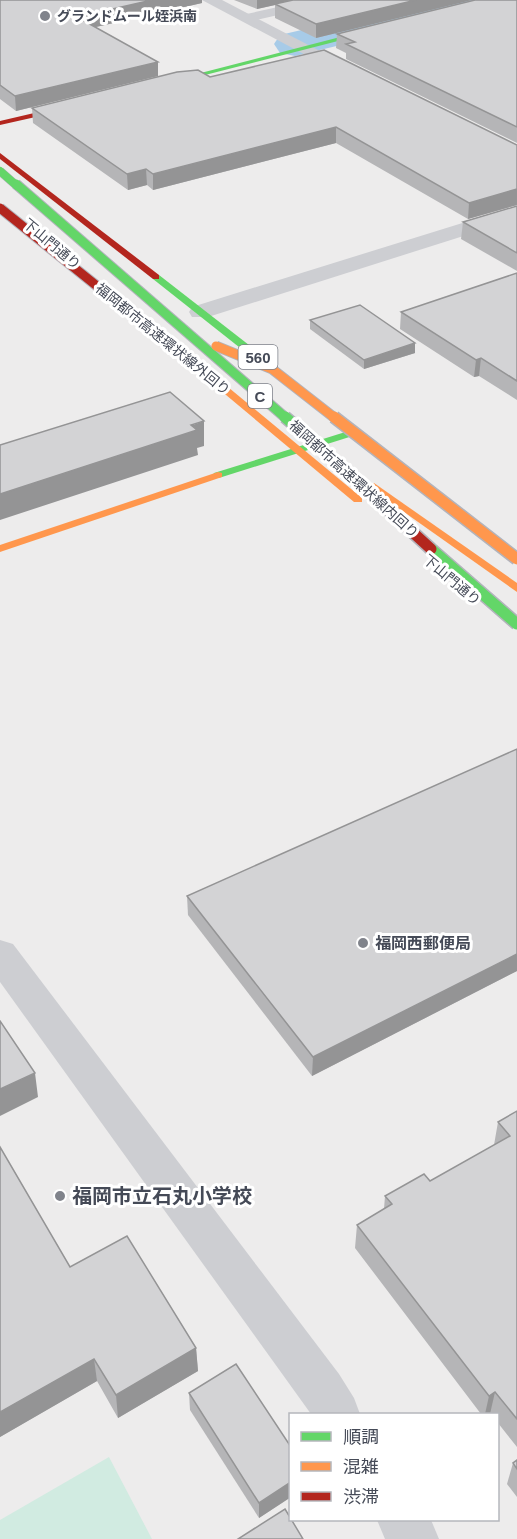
<svg xmlns="http://www.w3.org/2000/svg" width="517" height="1539" font-family="Helvetica,'Noto Sans JP',sans-serif">
  <rect width="100%" height="100%" fill="#edecec"/>
  <path fill="#d1ebe1" d="M109,1457L152,1539H0V1520Z"/>
  <g fill="none" stroke-linecap="round" stroke-linejoin="round">
    <path fill="#a7cbe8" fill-rule="evenodd" d="M430,0H500L494,8L295,56L280,53L274,44L280,35Z"/>
    <path fill="#cdced2" fill-rule="evenodd" d="M293,0H310L315,4L313,7L247,22L240,18L242,15L296,3Z"/>
    <g fill="#cdced2" fill-rule="evenodd">
      <path d="M202,0H222L347,65L344,69H332Z"/>
      <path d="M517,206V219L208,317H192L189,312L192,307Z"/>
      <path d="M0,940L13,944L339,1374L354,1398L360,1414H311L0,982Z"/>
      <path d="M377,1520H431L439,1539H385Z"/>
    </g>
    <g fill="#63d668" fill-rule="evenodd">
      <path d="M379,27L381,30L162,86L158,84Z"/>
      <path d="M153,275H159L281,370V374H273L153,279Z"/>
      <path d="M355,429L359,430V434L222,477L218,478L213,475L214,473Z"/>
    </g>
    <g fill="#ff974d" fill-rule="evenodd">
      <path d="M141,320H147L362,498V502H354L141,324Z"/>
      <path d="M218,472L222,473V477L0,552V545Z"/>
      <path d="M374,483L517,583V592L370,488L369,486Z"/>
    </g>
    <g fill="#b3261e" fill-rule="evenodd">
      <path d="M77,103H80V107L0,125V121Z"/>
      <path d="M0,153L159,275V279H153L0,159Z"/>
    </g>
    <defs>
      <path id="fast-bridge-far2" d="M0,171L17,186"/>
      <path id="fast-bridge-far1" d="M16,184L287,419"/>
      <g id="fast-bridge">
        <path d="M285,417L313,441"/>
        <path d="M431,549L517,624"/>
      </g>
      <path id="slow-bridge-far1" d="M216,346L272,369L336,419"/>
      <path id="slow-bridge" d="M334,417L517,559"/>
      <path id="jam-bridge-far1" d="M0,208L169,344"/>
      <path id="jam-bridge" d="M313,441L431,549"/>
    </defs>
    <use href="#fast-bridge-far2" stroke="#b2b3bb" stroke-width="9" stroke-linecap="butt"/>
    <use href="#fast-bridge-far1" stroke="#b2b3bb" stroke-width="11" stroke-linecap="butt"/>
    <use href="#fast-bridge" stroke="#b2b3bb" stroke-width="14" stroke-linecap="butt"/>
    <use href="#slow-bridge-far1" stroke="#b2b3bb" stroke-width="11" stroke-linecap="butt"/>
    <use href="#slow-bridge" stroke="#b2b3bb" stroke-width="14" stroke-linecap="butt"/>
    <use href="#jam-bridge-far1" stroke="#b2b3bb" stroke-width="11" stroke-linecap="butt"/>
    <use href="#jam-bridge" stroke="#b2b3bb" stroke-width="14" stroke-linecap="butt"/>
    <use href="#fast-bridge-far2" stroke="#63d668" stroke-width="8"/>
    <use href="#fast-bridge-far1" stroke="#63d668" stroke-width="9"/>
    <use href="#fast-bridge" stroke="#63d668" stroke-width="11"/>
    <use href="#slow-bridge-far1" stroke="#ff974d" stroke-width="9"/>
    <use href="#slow-bridge" stroke="#ff974d" stroke-width="11"/>
    <use href="#jam-bridge-far1" stroke="#b3261e" stroke-width="9"/>
    <use href="#jam-bridge" stroke="#b3261e" stroke-width="11"/>
  </g>
  <g fill="#b5b5b7">
    <path d="M0,0L202,3L96,27L158,76L16,111L0,99Z"/>
    <path d="M234,0H472L316,38L275,18V5L257,9Z"/>
    <path d="M517,0V143L346,59V53L336,48L337,34Z"/>
    <path d="M210,77L517,145V205L468,219L336,143L153,190L147,185L128,190L33,123L32,108Z"/>
    <path d="M517,206V271L461,239L463,222Z"/>
    <path d="M517,273V400L479,376L474,377L400,329L401,312Z"/>
    <path d="M310,320L415,353L364,369L310,329Z"/>
    <path d="M517,749V971L312,1076L188,915L187,896Z"/>
    <path d="M517,1111V1447L498,1423V1414H481L355,1248L357,1225L384,1209L385,1196L430,1181L494,1145L498,1122Z"/>
    <path d="M0,1147L70,1267L196,1348L198,1371L118,1418L97,1381L0,1437Z"/>
    <path d="M189,1393L291,1447V1497L259,1518L190,1410Z"/>
    <path d="M517,1460V1497L507,1484L513,1463Z"/>
  </g>
  <g fill="#949495">
    <path d="M152,0H202V3L78,31L77,17Z"/>
    <path d="M257,0H292L275,4V5L257,9Z"/>
    <path d="M416,0H472L316,38V24Z"/>
    <path d="M158,62V76L16,111L15,96Z"/>
    <path d="M336,127V143L153,190V174Z"/>
    <path d="M146,169L147,185L128,190L127,174Z"/>
    <path d="M517,189V205L468,219L469,203Z"/>
    <path d="M415,343V353L364,369V360Z"/>
    <path d="M481,358L479,376L474,377L476,360Z"/>
    <path d="M204,421V446L197,448L198,455L0,520V494Z"/>
    <path d="M517,954V971L312,1076L313,1057Z"/>
    <path d="M35,1073L38,1097L0,1116V1089Z"/>
    <path d="M196,1348L198,1371L118,1418L116,1395Z"/>
    <path d="M94,1359L97,1381L0,1437V1412Z"/>
    <path d="M495,1392L490,1414H485L489,1396Z"/>
    <path d="M291,1482V1497L259,1518V1503Z"/>
  </g>
  <g fill="#d3d3d5" stroke="#949495" stroke-width="1.5">
    <path d="M0,0H152L77,17L158,62L15,96L0,85Z"/>
    <path d="M293,0H416L316,24L275,4Z"/>
    <path d="M475,0H517V127L346,44L355,42L337,34Z"/>
    <path d="M324,50L517,145V189L469,203L336,127L153,174L146,169L127,174L32,108L177,72L198,70L210,77Z"/>
    <path d="M517,206V253L463,222Z"/>
    <path d="M517,273V381L481,358L476,360L401,312Z"/>
    <path d="M360,305L415,343L364,360L310,320Z"/>
    <path d="M170,392L204,421L191,425L197,430L0,494V445Z"/>
    <path d="M517,749V954L313,1057L187,896Z"/>
    <path d="M0,1021L35,1073L0,1089Z"/>
    <path d="M517,1111V1419L495,1392L489,1396L357,1225L392,1204L385,1196L424,1174L430,1181L510,1136L498,1122Z"/>
    <path d="M0,1147L70,1267L127,1236L196,1348L116,1395L94,1359L0,1412Z"/>
    <path d="M236,1364L291,1447V1482L259,1503L189,1393Z"/>
    <path d="M517,1460V1469L513,1463Z"/>
    <path d="M285,1509L303,1539H238Z"/>
  </g>
  <g fill="#80838b" stroke="#fff" stroke-width="2">
    <circle cx="45" cy="16" r="6"/>
    <circle cx="363" cy="943" r="6"/>
    <circle cx="60" cy="1196" r="6"/>
  </g>
  <g text-anchor="middle" dominant-baseline="central" stroke-width="6" stroke-linejoin="round" paint-order="stroke">
    <g font-size="14" font-weight="bold" fill="#454a57" stroke="#fff" text-anchor="start">
      <text x="57" y="16">グランドムール姪浜南</text>
    </g>
    <g font-size="14" fill="#454a57" stroke="#fff">
      <text transform="translate(52 244) rotate(40)">下山門通り</text>
      <text transform="translate(163 339) rotate(39)">福岡都市高速環状線外回り</text>
      <text transform="translate(354 479) rotate(42)">福岡都市高速環状線内回り</text>
      <text transform="translate(452 580) rotate(40)">下山門通り</text>
    </g>
    <g fill="#fff" stroke="#7d8089" stroke-width="1.5">
      <rect x="238.5" y="345" width="39" height="24" rx="4.5"/>
      <rect x="248" y="384" width="24" height="24" rx="4.5"/>
    </g>
    <g font-size="15" font-weight="bold" fill="#454a57">
      <text x="258" y="357">560</text>
      <text x="260" y="396">C</text>
    </g>
    <g font-size="16" font-weight="bold" fill="#454a57" stroke="#fff" text-anchor="start">
      <text x="375" y="943">福岡西郵便局</text>
    </g>
    <g font-size="20" font-weight="bold" fill="#454a57" stroke="#fff" text-anchor="start">
      <text x="72" y="1196">福岡市立石丸小学校</text>
    </g>
  </g>
  <rect x="289" y="1413" width="210" height="108" fill="#ffffff" stroke="#b5b7bc" stroke-width="1.5"/>
  <rect x="301" y="1432" width="30" height="9" fill="#63d668" stroke="#b5b7bc" stroke-width="1.5"/>
  <text x="343" y="1443" font-size="18" fill="#454a57">順調</text>
  <rect x="301" y="1462" width="30" height="9" fill="#ff974d" stroke="#b5b7bc" stroke-width="1.5"/>
  <text x="343" y="1473" font-size="18" fill="#454a57">混雑</text>
  <rect x="301" y="1492" width="30" height="9" fill="#b3261e" stroke="#b5b7bc" stroke-width="1.5"/>
  <text x="343" y="1503" font-size="18" fill="#454a57">渋滞</text>
</svg>
